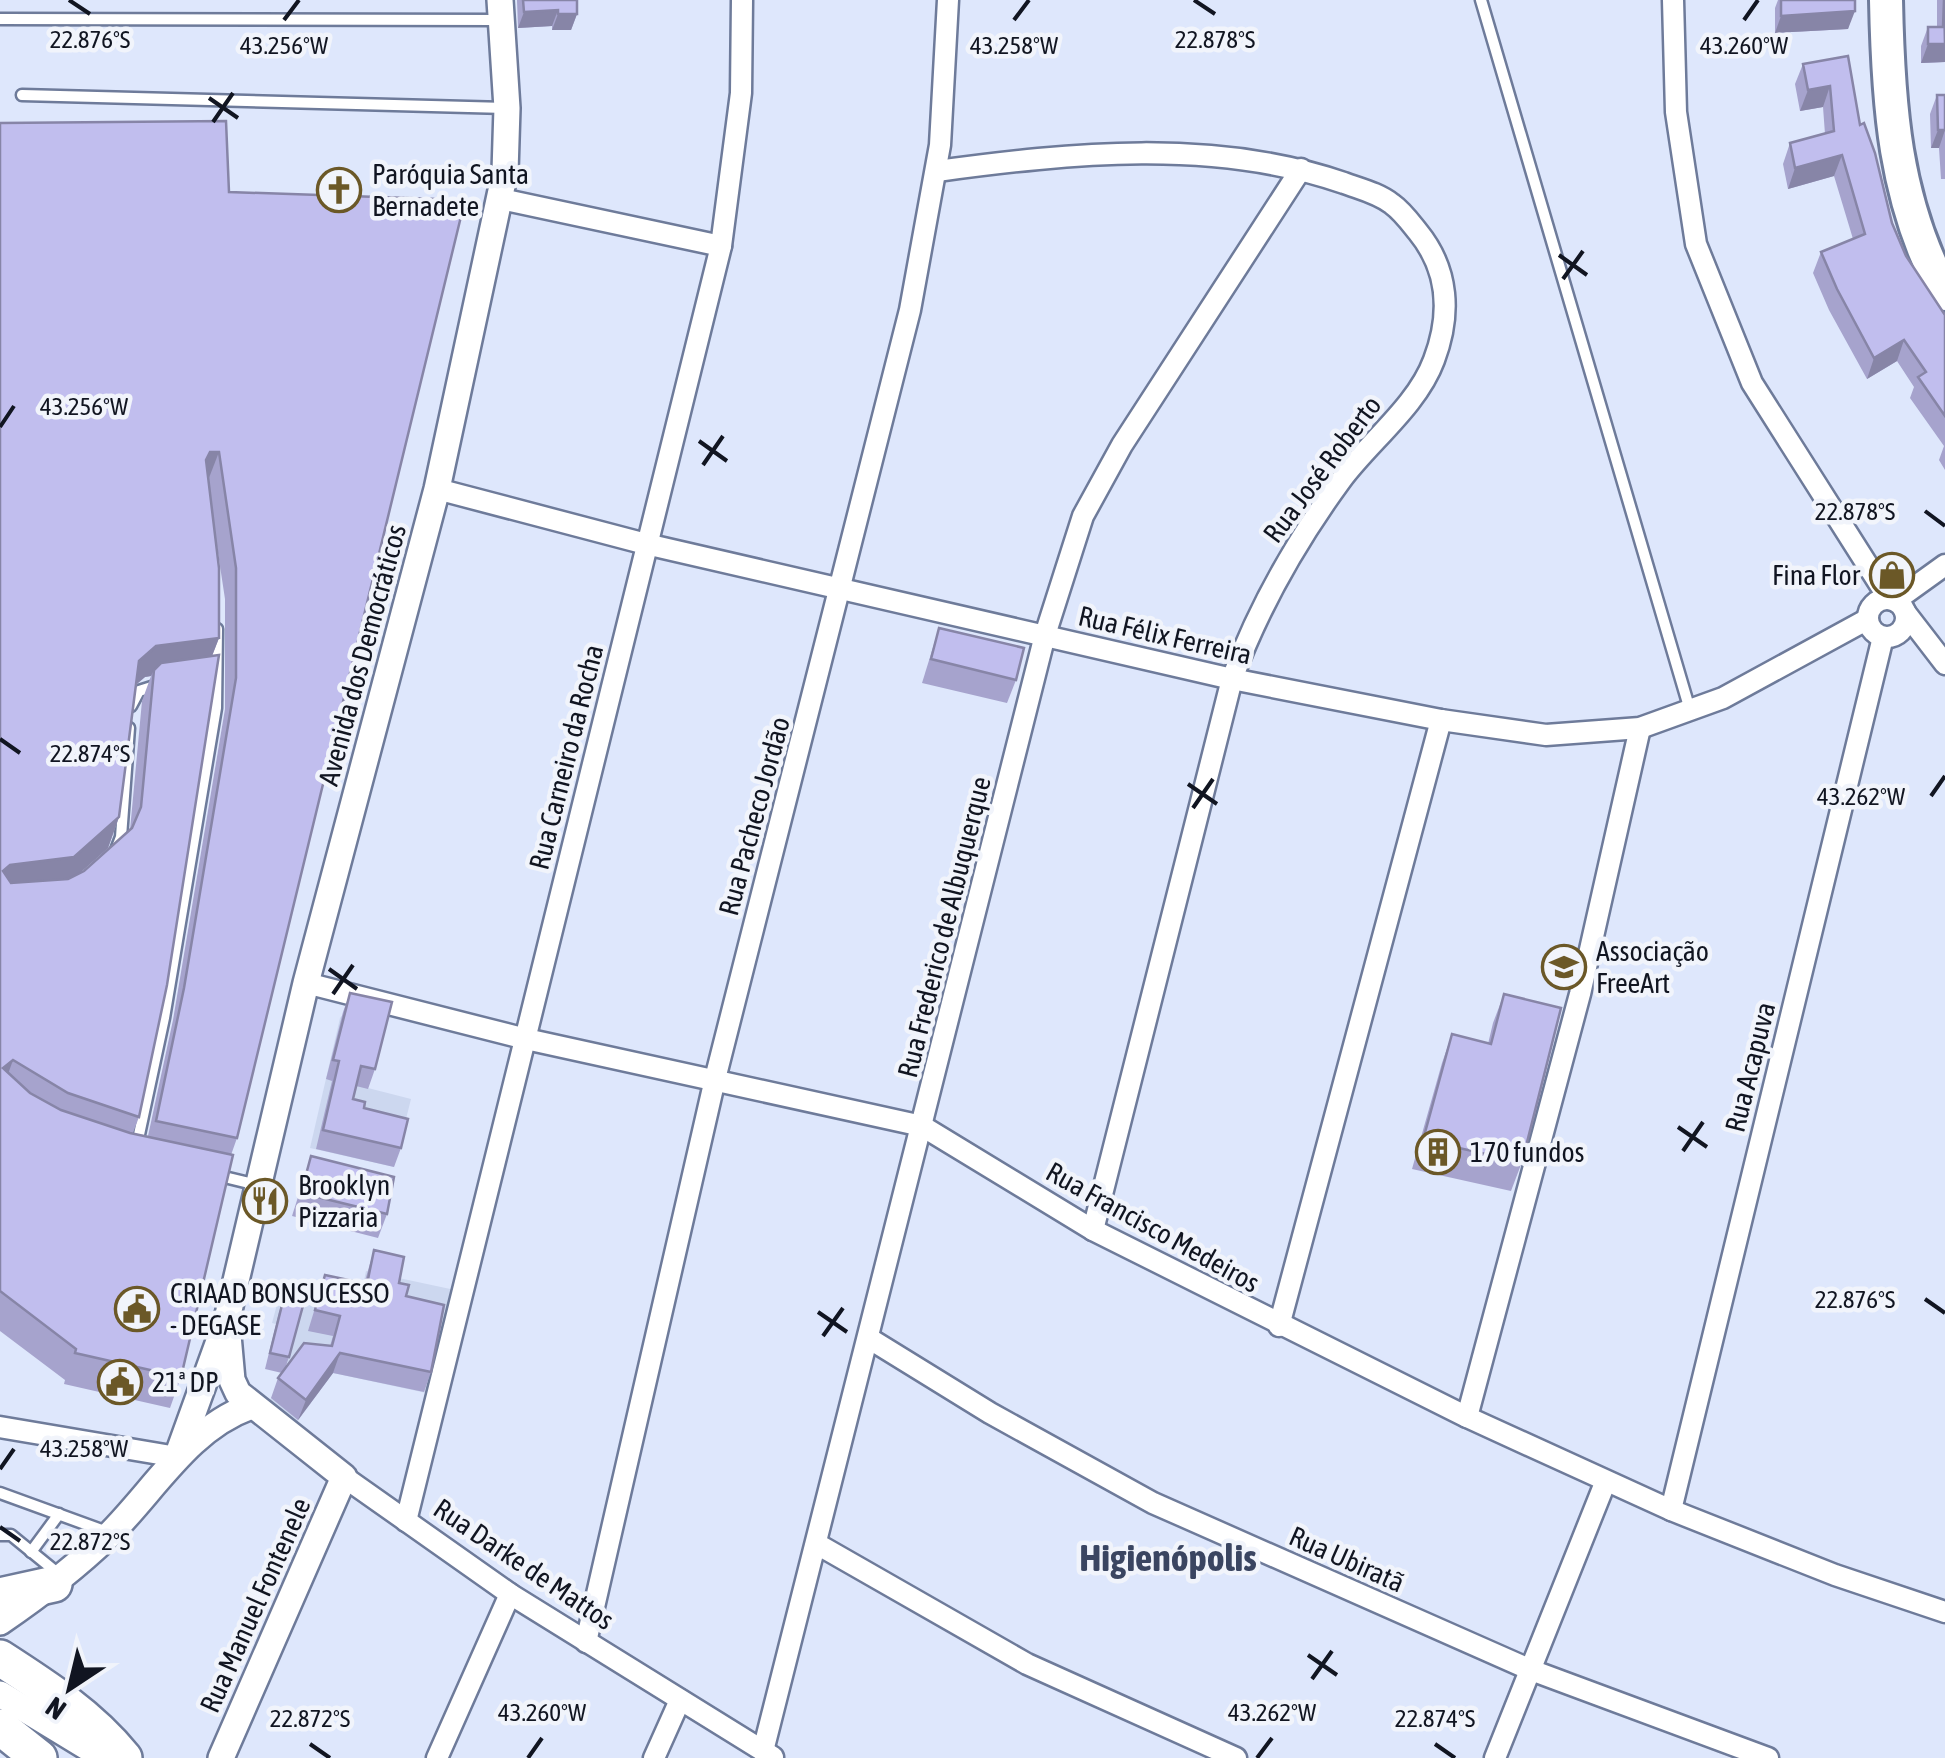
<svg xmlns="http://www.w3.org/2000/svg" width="1945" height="1758" font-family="'Asap Condensed',sans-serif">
  <rect width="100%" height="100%" fill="#dee7fc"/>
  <g fill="#ccd7ef">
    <path d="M345,1012L385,1022L368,1088L411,1099L394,1167L310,1148L340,1018Z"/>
    <path d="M366,1271L455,1290L431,1394L333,1373L297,1422L269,1401L284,1381L294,1329L272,1323L282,1286L359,1304Z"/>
  </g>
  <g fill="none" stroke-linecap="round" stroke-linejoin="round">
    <defs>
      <g id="service">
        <path d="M1481,0L1690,710"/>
        <path d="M0,19L499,20"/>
        <path d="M22,95L506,108"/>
        <path d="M131,706L139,691L158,685"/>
        <path d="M116,850L121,837L129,728"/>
        <path d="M137,1144L164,1018L216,708L217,629"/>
        <path d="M216,1175L257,1185"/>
        <path d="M0,1493L110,1533"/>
        <path d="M0,1535H11L60,1575"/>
        <path d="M31,1552L59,1514"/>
      </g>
      <g id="minor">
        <path d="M1673,0L1676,112L1696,244L1752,383L1889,599"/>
        <path d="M937,171C1070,153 1214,138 1344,183C1360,189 1378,193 1392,204C1402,211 1410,222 1418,232C1449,270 1451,315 1434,360C1417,406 1369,442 1341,480C1295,543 1259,606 1232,679L1093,1230"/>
        <path d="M501,199L721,246"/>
        <path d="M437,489L646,544L1232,679L1441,720L1546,735L1640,728L1723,698L1868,619"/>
        <circle cx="1887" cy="618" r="19"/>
        <path d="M1895,601L1945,565"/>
        <path d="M1905,612L1945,664"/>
        <path d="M306,983L526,1039L922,1126L1093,1230L1467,1417L1671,1510L1835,1575L1945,1612"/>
        <path d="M1279,1326L1441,720"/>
        <path d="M870,1339L990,1413L1153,1503L1531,1670L1768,1758"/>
        <path d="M1467,1417L1580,994L1640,728"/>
        <path d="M0,1427L177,1457"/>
        <path d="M344,1477L510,1594L773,1757"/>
        <path d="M1671,1510L1883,637"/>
        <path d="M406,1521L721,246L741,93L742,0"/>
        <path d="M817,1544L1027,1664L1236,1758"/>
        <path d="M586,1642L715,1079L910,310L940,145L948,0"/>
        <path d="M763,1751L1045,635L1083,516L1122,445L1301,169"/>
        <path d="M437,1758L510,1594"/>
        <path d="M654,1758L680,1700"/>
        <path d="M1495,1758L1605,1483"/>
      </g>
      <g id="tertiary">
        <path d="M177,1457L227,1319L306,983L437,489L505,172L507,108L500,0"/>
        <path d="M0,1622C38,1596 75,1568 108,1536C153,1492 188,1429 249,1407"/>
        <path d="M0,1694L105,1758"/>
        <path d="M221,1758L344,1477L238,1393L232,1380L227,1324"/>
      </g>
      <path id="primary" d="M1886,0C1888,103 1894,201 1945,294"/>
      <g id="motorway">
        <path d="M0,1596L54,1584"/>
        <path d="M0,1658C45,1687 90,1716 124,1758"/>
        <path d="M0,1727L39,1758"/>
      </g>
    </defs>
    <use href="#service" stroke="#6e7b9a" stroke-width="15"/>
    <use href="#minor" stroke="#6e7b9a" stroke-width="25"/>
    <use href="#tertiary" stroke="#6e7b9a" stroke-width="30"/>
    <use href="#primary" stroke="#6e7b9a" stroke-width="38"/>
    <use href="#motorway" stroke="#6e7b9a" stroke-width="40"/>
    <use href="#service" stroke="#fff" stroke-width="10"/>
    <use href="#minor" stroke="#fff" stroke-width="20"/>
    <use href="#tertiary" stroke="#fff" stroke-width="25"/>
    <use href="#primary" stroke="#fff" stroke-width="32"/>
    <use href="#motorway" stroke="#fff" stroke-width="35"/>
  </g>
  <g fill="#a6a3cd" fill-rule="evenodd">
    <path d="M517,0H577V14L571,30H552V26L518,28Z"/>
    <path d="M1778,0H1855L1848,29L1775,33V8Z"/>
    <path d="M1937,0H1945V62L1921,63V46L1928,27H1937Z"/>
    <path d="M1848,56L1860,125L1892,223L1906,256L1945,315V470L1939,460L1944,446L1910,398L1914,387L1897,361L1867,379L1829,310L1813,273L1821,252L1853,239L1834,176L1788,189L1783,164L1790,143L1825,134L1823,107L1800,111L1795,84L1803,64Z"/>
    <path d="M1937,95H1945V179H1941L1939,148H1931L1930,114Z"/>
    <path d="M0,123L229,192L465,200L237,1138L231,1155L181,1377L170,1408L64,1384L65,1380L0,1331ZM213,520L225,599V709L173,1020L148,1136L133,1133L139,1117L212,656L219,638ZM151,676L142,701L130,830L84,871L78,874L108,848L119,817L136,685L145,677Z"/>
    <path d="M939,628L1016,680L1007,703L922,683Z"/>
    <path d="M350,993L375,1069L368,1089L356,1086L353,1099L401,1148L394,1167L316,1149L332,1081L326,1079L343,1012Z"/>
    <path d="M1504,994L1522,1162L1511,1191L1412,1169L1442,1063L1452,1034L1488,1044L1493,1023Z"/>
    <path d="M311,1156L387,1214L378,1238L292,1216Z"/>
    <path d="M374,1250L399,1283L406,1296L431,1372L424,1392L333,1373L298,1420L271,1398L278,1378L282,1373L265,1369L279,1312L284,1297L289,1357L285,1369L330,1346L333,1336L308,1331L325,1275L364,1284Z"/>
  </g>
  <g fill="#8785a7">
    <path d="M558,10L552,26L518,28L524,12Z"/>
    <path d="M1855,11L1848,29L1775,33L1781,16Z"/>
    <path d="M558,14H577L571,30H552Z"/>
    <path d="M1928,44H1945V62L1921,63Z"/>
    <path d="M1830,86L1823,107L1800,111L1808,90Z"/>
    <path d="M1938,130H1945L1939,148H1931Z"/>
    <path d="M1842,155L1834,176L1788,189L1795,168Z"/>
    <path d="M1904,340L1897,361L1867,379L1874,358Z"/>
    <path d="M210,452H219L207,483L206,460Z"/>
    <path d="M219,638L207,669L154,670L151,676L145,677L127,692L139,661L156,646Z"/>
    <path d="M119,817L108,848L62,889L0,896L3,871L10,865Z"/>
    <path d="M13,1060L2,1091L3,1068Z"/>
    <path d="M340,1353L333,1373L298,1420L306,1400Z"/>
  </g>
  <g fill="#c1beee" stroke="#8785a7" stroke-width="2.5">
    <path d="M523,0H577V14H558V10L524,12Z"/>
    <path d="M1781,0H1855V11L1781,16Z"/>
    <path d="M1944,0L1945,44H1928V27H1943Z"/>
    <path d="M1848,56L1860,125L1864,123L1875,153L1892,223L1906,256L1945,315V416L1918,377L1926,372L1904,340L1874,358L1837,289L1821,252L1865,234L1842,155L1795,168L1790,143L1834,131L1830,86L1808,90L1803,64Z"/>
    <path d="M1937,95H1945V130H1938Z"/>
    <path d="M226,121L229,192L465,200L237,1138L156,1121L184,988L236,678V568L219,452H210L206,460L219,568V638L156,646L139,661L119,817L74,857L10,865L3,871L11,883L68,879L84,871L132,828L141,807L154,670L161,663L219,655L167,985L139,1117L68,1093L13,1060L3,1068L30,1093L61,1110L130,1133L233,1155L181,1377L75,1353L76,1349L0,1291V123Z"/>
    <path d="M939,628L1024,648L1016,680L931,659Z"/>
    <path d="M350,993L392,1002L375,1069L361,1066L353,1099L365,1102L364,1108L408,1119L401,1148L323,1130L339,1061L333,1060Z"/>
    <path d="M1504,994L1561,1008L1522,1162L1423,1140L1452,1034L1491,1044Z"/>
    <path d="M311,1156L394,1177L387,1214L301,1193Z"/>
    <path d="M374,1250L404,1257L399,1283L409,1285L406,1296L444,1305L431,1372L340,1353L306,1400L278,1378L304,1343L332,1346L340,1316L315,1310L325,1275L367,1284Z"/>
    <path d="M284,1297L304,1302L289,1357L270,1353Z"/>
  </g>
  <path fill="none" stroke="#111521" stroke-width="4" d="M69,0L90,14M1194,0L1215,14M284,20L299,0M1014,20L1029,0M1744,20L1758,0M209,98L238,118M213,122L233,93M1559,255L1587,275M1563,279L1583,251M0,427L14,406M699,441L727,461M703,465L723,436M1925,511L1945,526M0,739L20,753M1188,784L1217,804M1931,796L1945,776M1193,808L1213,779M329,969L357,989M333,994L353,965M1678,1127L1707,1147M1683,1151L1703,1122M1925,1299L1945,1313M818,1312L847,1332M823,1336L843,1308M0,1469L14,1449M0,1527L20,1541M1308,1655L1337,1675M1312,1679L1332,1651M310,1744L330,1758M1435,1744L1455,1758M528,1758L542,1738M1257,1758L1272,1738"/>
  <defs>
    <symbol id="church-ring" viewBox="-11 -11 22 22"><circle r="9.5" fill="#f1f4fb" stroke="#6b5827" stroke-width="1.5"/><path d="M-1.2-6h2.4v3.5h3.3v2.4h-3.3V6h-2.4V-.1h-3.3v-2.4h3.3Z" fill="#6b5827"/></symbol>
    <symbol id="shop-ring" viewBox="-11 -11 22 22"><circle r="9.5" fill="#f1f4fb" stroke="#6b5827" stroke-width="1.5"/><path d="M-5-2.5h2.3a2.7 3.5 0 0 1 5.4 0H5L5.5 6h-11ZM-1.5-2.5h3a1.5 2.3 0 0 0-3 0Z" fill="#6b5827"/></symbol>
    <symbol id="school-ring" viewBox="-11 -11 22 22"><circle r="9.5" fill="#f1f4fb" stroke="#6b5827" stroke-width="1.5"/><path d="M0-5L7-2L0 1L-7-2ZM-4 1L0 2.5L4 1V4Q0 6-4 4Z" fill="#6b5827"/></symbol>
    <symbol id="building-ring" viewBox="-11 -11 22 22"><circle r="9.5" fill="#f1f4fb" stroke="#6b5827" stroke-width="1.5"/><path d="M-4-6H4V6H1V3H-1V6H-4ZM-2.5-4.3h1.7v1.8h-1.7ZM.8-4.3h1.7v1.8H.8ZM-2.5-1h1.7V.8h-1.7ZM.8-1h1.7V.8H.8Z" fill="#6b5827"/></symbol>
    <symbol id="restaurant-ring" viewBox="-11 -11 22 22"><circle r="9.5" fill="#f1f4fb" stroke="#6b5827" stroke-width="1.5"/><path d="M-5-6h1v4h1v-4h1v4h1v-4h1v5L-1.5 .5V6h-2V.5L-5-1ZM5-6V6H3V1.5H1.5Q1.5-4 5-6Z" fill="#6b5827"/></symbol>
    <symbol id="civic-ring" viewBox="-11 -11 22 22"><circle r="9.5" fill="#f1f4fb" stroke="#6b5827" stroke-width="1.5"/><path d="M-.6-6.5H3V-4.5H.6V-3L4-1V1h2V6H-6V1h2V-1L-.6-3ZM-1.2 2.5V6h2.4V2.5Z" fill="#6b5827"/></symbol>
  </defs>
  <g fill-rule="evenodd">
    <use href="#church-ring" x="314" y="165" width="50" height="50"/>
    <use href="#shop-ring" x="1867" y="550" width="50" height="50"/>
    <use href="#school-ring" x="1539" y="942" width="50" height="50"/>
    <use href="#building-ring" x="1413" y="1127" width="50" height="50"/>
    <use href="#restaurant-ring" x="240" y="1176" width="50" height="50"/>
    <use href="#civic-ring" x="112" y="1284" width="50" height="50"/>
    <use href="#civic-ring" x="95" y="1357" width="50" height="50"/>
  </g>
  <g text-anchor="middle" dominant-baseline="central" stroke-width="9" stroke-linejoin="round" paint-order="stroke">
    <g font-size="28" fill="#111521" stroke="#f1f4fb" text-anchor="start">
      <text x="372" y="174">Paróquia Santa<tspan x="372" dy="32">Bernadete</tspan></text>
      <text x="1860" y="575" text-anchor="end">Fina Flor</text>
      <text x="1596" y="951">Associação<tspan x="1596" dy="32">FreeArt</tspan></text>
      <text x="1470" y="1152">170 fundos</text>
      <text x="298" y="1185">Brooklyn<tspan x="298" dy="32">Pizzaria</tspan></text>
      <text x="170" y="1293">CRIAAD BONSUCESSO<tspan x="170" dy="32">- DEGASE</tspan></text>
      <text x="152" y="1382">21ª DP</text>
    </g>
    <g font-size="28" fill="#111521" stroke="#f1f4fb">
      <text transform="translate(1322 469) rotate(-53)">Rua José Roberto</text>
      <text transform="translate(1165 635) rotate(13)">Rua Félix Ferreira</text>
      <text transform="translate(362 655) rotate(-75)">Avenida dos Democráticos</text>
      <text transform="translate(566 757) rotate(-76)">Rua Carneiro da Rocha</text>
      <text transform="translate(754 816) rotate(-75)">Rua Pacheco Jordão</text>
      <text transform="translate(944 927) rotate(-76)">Rua Frederico de Albuquerque</text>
      <text transform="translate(1750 1067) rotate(-76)">Rua Acapuva</text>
      <text transform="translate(1153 1227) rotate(29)">Rua Francisco Medeiros</text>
      <text transform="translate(1347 1559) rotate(24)">Rua Ubiratã</text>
      <text transform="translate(524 1564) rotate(34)">Rua Darke de Mattos</text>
      <text transform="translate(255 1605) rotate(-66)">Rua Manuel Fontenele</text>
    </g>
    <g font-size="38" font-weight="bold" fill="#3a4561" stroke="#f1f4fb">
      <text x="1168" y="1557">Higienópolis</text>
    </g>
  </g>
  <g font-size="25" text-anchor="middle" fill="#111521" stroke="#f1f4fb" stroke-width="9" stroke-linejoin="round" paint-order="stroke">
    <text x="90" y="48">22.876°S</text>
    <text x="1215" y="48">22.878°S</text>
    <text x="284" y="54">43.256°W</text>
    <text x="1014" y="54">43.258°W</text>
    <text x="1744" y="54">43.260°W</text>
    <text x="84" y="415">43.256°W</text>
    <text x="1855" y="520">22.878°S</text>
    <text x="90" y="762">22.874°S</text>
    <text x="1861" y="805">43.262°W</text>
    <text x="1855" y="1308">22.876°S</text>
    <text x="84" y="1457">43.258°W</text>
    <text x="90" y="1550">22.872°S</text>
    <text x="542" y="1721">43.260°W</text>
    <text x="1272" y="1721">43.262°W</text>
    <text x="310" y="1727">22.872°S</text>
    <text x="1435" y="1727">22.874°S</text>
  </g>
  <g transform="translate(70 1688) rotate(215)" stroke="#f1f4fb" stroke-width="8" paint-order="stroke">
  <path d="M0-8L18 38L0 25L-18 38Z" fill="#111521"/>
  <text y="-15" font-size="28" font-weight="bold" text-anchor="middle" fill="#111521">N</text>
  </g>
</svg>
